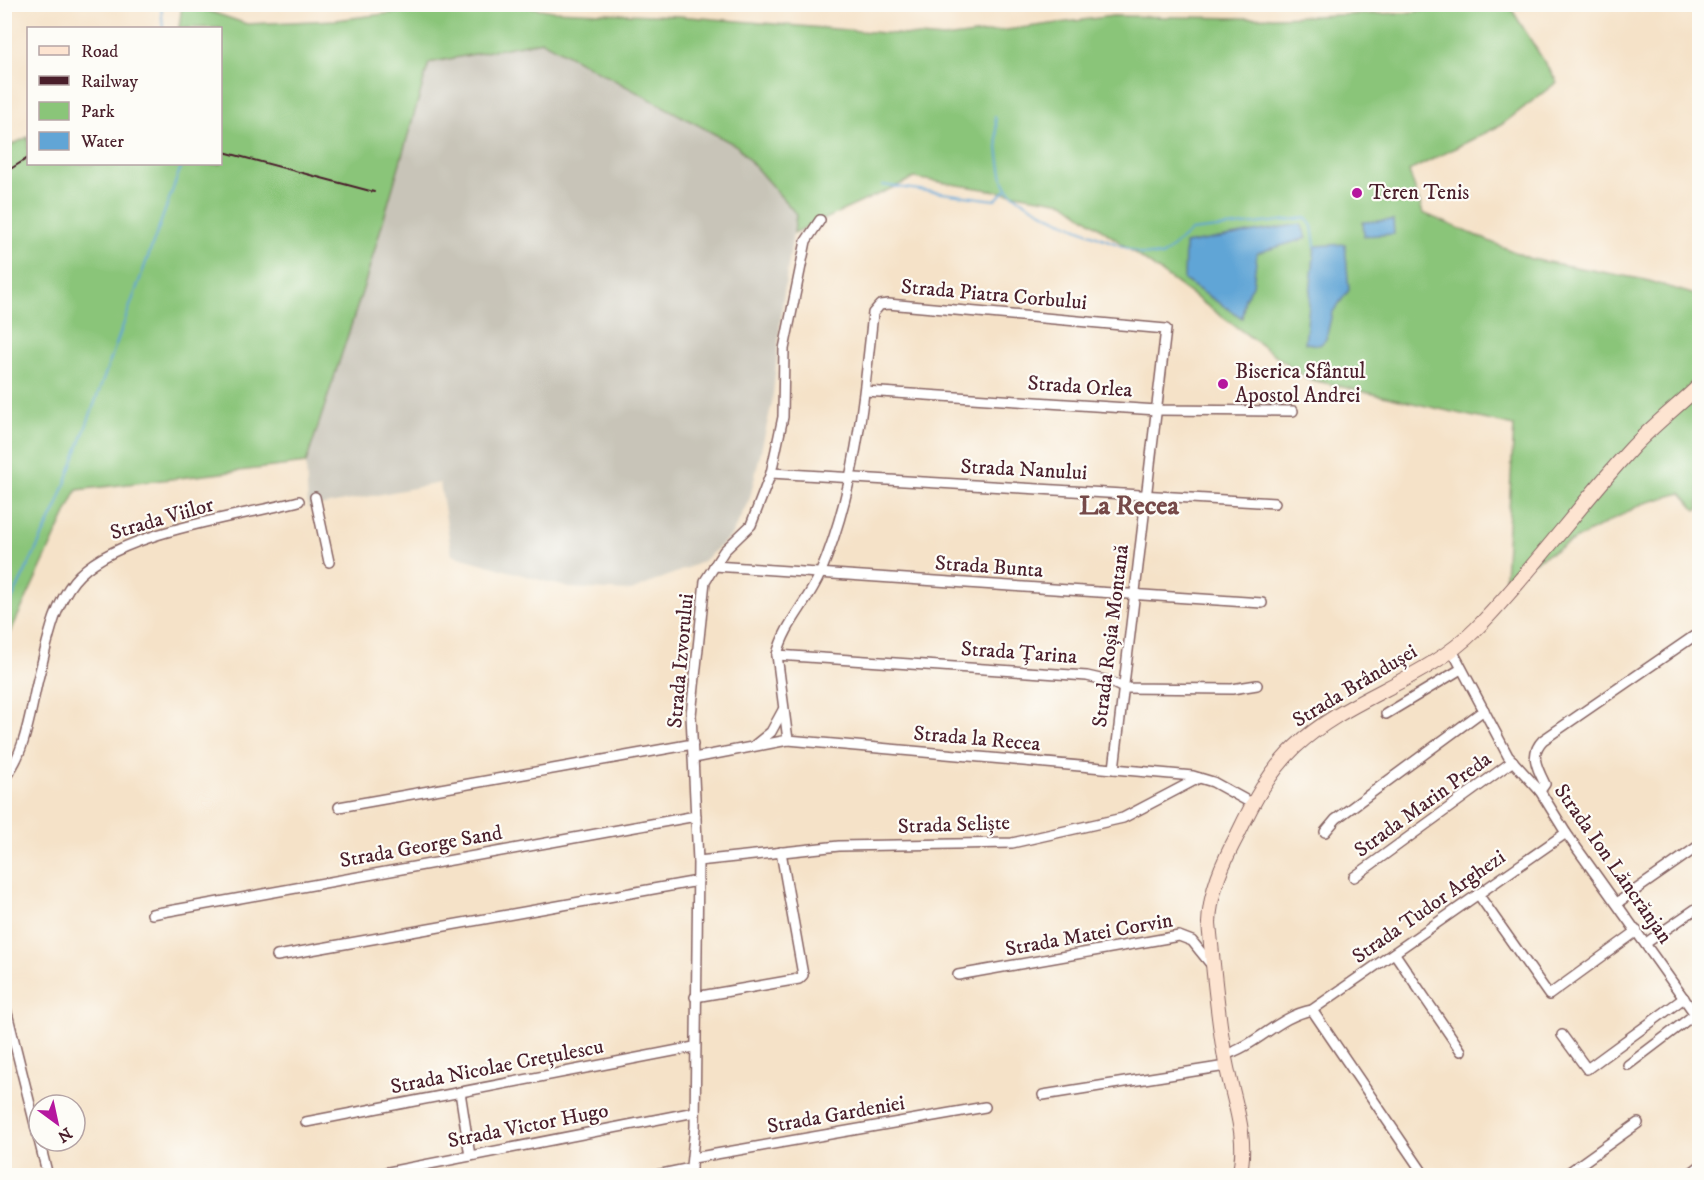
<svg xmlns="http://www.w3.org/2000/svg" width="1704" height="1180" font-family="'IM FELL DW Pica',serif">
  <rect width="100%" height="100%" fill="#fdfcf7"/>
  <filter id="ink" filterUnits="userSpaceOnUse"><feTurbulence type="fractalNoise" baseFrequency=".0167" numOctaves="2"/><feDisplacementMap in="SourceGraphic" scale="12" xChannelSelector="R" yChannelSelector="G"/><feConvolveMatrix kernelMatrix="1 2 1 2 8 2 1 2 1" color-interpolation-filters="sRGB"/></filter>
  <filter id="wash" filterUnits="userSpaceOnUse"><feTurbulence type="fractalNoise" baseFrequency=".008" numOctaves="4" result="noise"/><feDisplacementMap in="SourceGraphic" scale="24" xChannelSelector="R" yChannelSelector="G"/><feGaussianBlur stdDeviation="1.35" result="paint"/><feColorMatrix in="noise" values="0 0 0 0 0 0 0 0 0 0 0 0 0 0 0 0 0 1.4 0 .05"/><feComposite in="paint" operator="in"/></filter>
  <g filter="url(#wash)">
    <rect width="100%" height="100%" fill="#f5e2c8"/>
    <path fill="#c8c4b8" d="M542,41L737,146L796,214L783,299L772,403L750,498L731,536L702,562L631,591L569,588L452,555L440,483L308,508L306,463L365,283L429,64Z"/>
    <path fill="#8ac579" stroke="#6a7252" stroke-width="1.5" d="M511,4L553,11L678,16L944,38L1113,16L1244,18L1403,13L1473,5H1509L1557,82L1501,125L1409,171L1423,213L1531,259L1646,280L1699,296V509L1696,510L1681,493L1642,504L1505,577L1514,426L1308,379L1064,202L914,178L794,233L796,214L737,146L542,41L429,63L365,283L306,463L77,490L5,644V148L28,137V164H220V28H179L182,5H191L247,24L336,20L456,5Z"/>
    <g fill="#61a5d6" stroke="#566280" stroke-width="1.5">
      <path d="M1393,220L1394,234L1364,236L1363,222Z"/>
      <path d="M1301,224L1307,238L1257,253L1253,286L1245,298L1242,318L1184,280L1185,244Z"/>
      <path d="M1345,244L1349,290L1332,313L1326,339L1320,345L1305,343L1315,246Z"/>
    </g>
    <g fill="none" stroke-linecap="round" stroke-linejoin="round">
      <g stroke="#61a5d6" stroke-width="2">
        <path d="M161,4L163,28"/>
        <path d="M995,117C998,138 998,162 1004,182C1012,208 1115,242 1142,254L1162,256L1191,231L1306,218L1312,226L1315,246"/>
        <path d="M882,185L995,200L1007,189"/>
        <path d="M4,616L57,506L182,164"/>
      </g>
    </g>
  </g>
  <g filter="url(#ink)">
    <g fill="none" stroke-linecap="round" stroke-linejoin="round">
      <defs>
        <g id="minor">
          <path d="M865,391L1157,410L1293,411"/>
          <path d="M771,473L1275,503"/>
          <path d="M315,497L329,562"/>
          <path d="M714,566L1262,603"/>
          <path d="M1452,650L1508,756L1540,791L1566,833L1700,1021"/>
          <path d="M777,655L1087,676L1109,681L1123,688L1232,689L1257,685"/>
          <path d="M1386,714L1461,669"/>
          <path d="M788,740L777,655C784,625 808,602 820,574C855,492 864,401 873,313L880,305L888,304L1166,329L1114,769"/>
          <path d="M755,745L771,732L783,710"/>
          <path d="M694,758L788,740L1193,776L1213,782L1253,804"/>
          <path d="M4,778C25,756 31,708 38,679C47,646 52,609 74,581C113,532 239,517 299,501"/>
          <path d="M1540,791L1545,784C1537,768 1529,754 1543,740L1700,632"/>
          <path d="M339,807L693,744"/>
          <path d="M1325,832L1336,819L1484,710"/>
          <path d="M698,861L839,846L1012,843L1123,818L1199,778"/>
          <path d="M1354,877L1513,761"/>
          <path d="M1478,894L1549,995L1637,931"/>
          <path d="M1617,903L1700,845"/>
          <path d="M152,914L696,816"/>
          <path d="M1646,943L1700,906"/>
          <path d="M1395,954L1461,1051"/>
          <path d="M277,956L698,881"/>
          <path d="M958,975L1179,936L1192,941L1213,967"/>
          <path d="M695,997L799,979L803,975L781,852"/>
          <path d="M4,1001L48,1176"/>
          <path d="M1312,1010L1425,1176"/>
          <path d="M1562,1035L1587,1069L1684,998"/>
          <path d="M1224,1055C1256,1046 1279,1016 1312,1010L1566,833"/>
          <path d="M1628,1065L1695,1014"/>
          <path d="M460,1092L470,1156"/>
          <path d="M1043,1095L1226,1066"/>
          <path d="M306,1122L694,1047"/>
          <path d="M693,1158L985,1107"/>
          <path d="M368,1176L695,1112"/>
          <path d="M652,1176L691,1168"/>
          <path d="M690,1176L695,1127L698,861L691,715L705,581L724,551L751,525L771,473L783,417L784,349L806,241L820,220"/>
          <path d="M1564,1176L1638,1123"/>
          <path d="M1687,1176L1700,1166"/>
        </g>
        <path id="secondary" d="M1239,1176C1250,1133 1230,1094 1224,1052C1217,1010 1213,966 1209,923C1210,891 1223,862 1238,834C1253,802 1269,772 1295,747C1348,697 1425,681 1476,629C1531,573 1577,508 1630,450C1651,427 1677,407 1700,385"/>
      </defs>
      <use href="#minor" stroke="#866362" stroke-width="12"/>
      <use href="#secondary" stroke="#866362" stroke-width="16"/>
      <use href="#minor" stroke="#fff" stroke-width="9"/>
      <use href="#secondary" stroke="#fde4d1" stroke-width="14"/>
      <g stroke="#4a1f2b" stroke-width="2">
        <path d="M220,151L374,192"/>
        <path d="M4,173L28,158"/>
      </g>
    </g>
  </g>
  <g fill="#b5179e" stroke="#fdfcf7" stroke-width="2">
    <circle cx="1357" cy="193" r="6"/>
    <circle cx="1223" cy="384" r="6"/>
  </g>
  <g text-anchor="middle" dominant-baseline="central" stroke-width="4.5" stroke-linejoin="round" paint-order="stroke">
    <g font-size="21" fill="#4a1f2b" stroke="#fdfcf7" text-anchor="start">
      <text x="1369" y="193">Teren Tenis</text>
      <text x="1235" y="372">Biserica Sfântul<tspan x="1235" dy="24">Apostol Andrei</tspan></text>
    </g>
    <g font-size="21" fill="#4a1f2b" stroke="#fdfcf7">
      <text transform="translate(994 295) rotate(5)">Strada Piatra Corbului</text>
      <text transform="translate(1080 387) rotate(4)">Strada Orlea</text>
      <text transform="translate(1024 470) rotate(3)">Strada Nanului</text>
      <text transform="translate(162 519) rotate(-16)">Strada Viilor</text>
      <text transform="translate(989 567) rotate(4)">Strada Bunta</text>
      <text transform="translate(1111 636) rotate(-83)">Strada Roșia Montană</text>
      <text transform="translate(1019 653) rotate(4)">Strada Țarina</text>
      <text transform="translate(681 661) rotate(-85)">Strada Izvorului</text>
      <text transform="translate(1355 686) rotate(-31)">Strada Brândușei</text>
      <text transform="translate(977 739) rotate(5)">Strada la Recea</text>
      <text transform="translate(1423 805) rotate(-36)">Strada Marin Preda</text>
      <text transform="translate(954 825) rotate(-2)">Strada Seliște</text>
      <text transform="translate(421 847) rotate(-10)">Strada George Sand</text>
      <text transform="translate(1613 864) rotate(55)">Strada Ion Lăncrănjan</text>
      <text transform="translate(1429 907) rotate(-35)">Strada Tudor Arghezi</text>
      <text transform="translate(1089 935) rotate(-10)">Strada Matei Corvin</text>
      <text transform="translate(497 1067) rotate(-11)">Strada Nicolae Crețulescu</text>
      <text transform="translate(836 1115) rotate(-10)">Strada Gardeniei</text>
      <text transform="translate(528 1126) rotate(-11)">Strada Victor Hugo</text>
    </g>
    <g font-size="27" font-weight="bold" fill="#764a49" stroke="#fdfcf7">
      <text x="1129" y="506">La Recea</text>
    </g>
  </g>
  <rect width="1704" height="1180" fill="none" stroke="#fdfcf7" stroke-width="24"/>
  <rect x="27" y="27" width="195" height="138" fill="#fdfcf7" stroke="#b5a4a5" stroke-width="1.5"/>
  <rect x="39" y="46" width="30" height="9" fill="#fde4d1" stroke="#b5a4a5" stroke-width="1.5"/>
  <text x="81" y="57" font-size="18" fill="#4a1f2b">Road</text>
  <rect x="39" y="76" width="30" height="9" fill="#4a1f2b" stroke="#b5a4a5" stroke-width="1.5"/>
  <text x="81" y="87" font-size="18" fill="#4a1f2b">Railway</text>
  <rect x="39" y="102" width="30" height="18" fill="#8ac579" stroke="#b5a4a5" stroke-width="1.5"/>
  <text x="81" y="117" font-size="18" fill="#4a1f2b">Park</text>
  <rect x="39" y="132" width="30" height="18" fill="#61a5d6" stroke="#b5a4a5" stroke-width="1.5"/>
  <text x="81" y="147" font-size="18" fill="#4a1f2b">Water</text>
  <g transform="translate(57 1123) rotate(147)"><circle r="28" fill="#fdfcf7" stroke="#b5a4a5" stroke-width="1.5"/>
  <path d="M0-4.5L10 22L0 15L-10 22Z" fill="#b5179e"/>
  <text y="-9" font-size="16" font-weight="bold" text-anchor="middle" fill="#4a1f2b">N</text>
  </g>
</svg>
